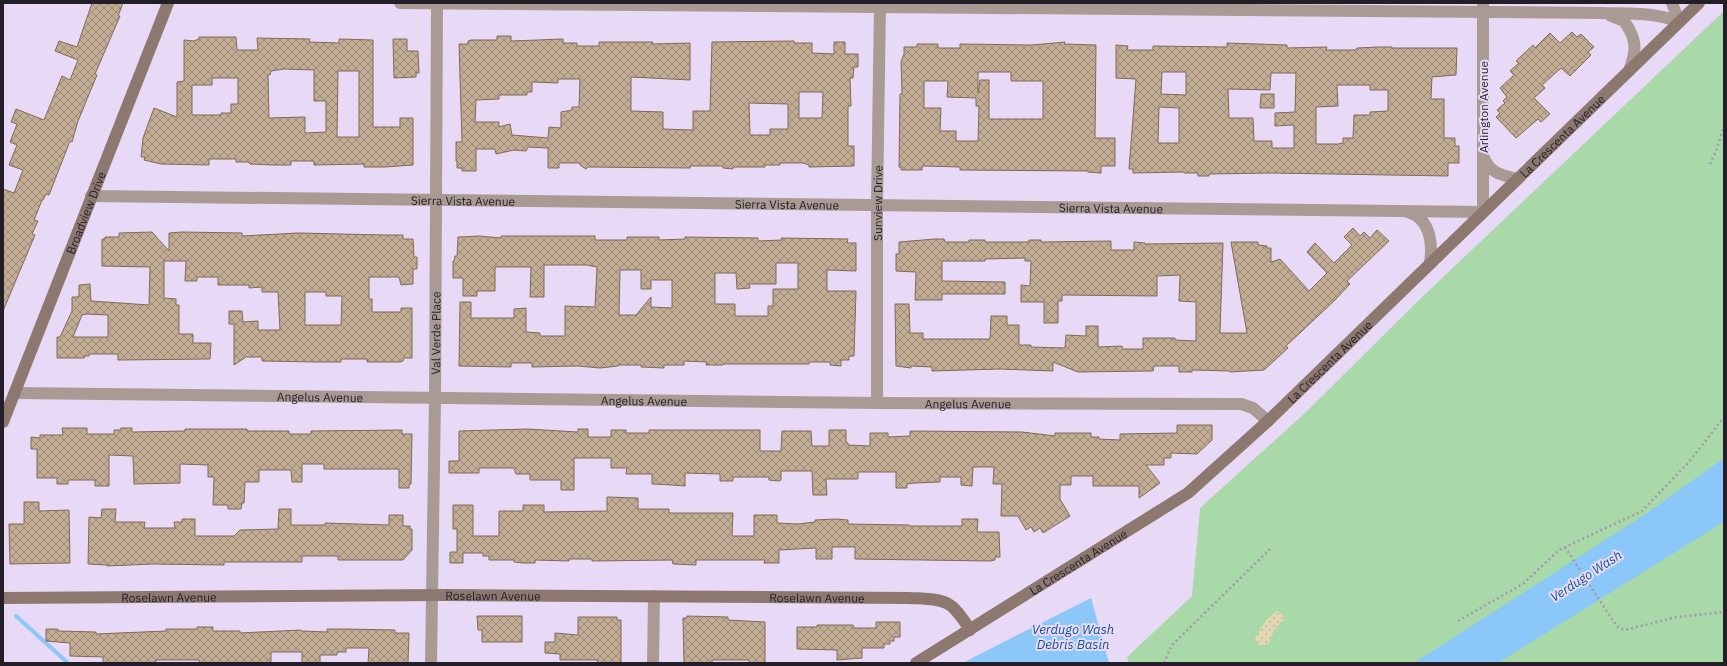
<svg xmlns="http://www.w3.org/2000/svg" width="1727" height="666" font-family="'IBM Plex Sans',sans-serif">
  <defs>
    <pattern id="sand-dots" width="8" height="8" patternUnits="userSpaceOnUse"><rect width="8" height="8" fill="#e1d7b2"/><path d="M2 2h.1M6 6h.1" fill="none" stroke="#c1b899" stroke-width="1.8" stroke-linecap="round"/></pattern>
    <pattern id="building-cross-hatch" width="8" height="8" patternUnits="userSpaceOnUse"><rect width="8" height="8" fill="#c2ac94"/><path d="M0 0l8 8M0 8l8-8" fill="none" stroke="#9d8b79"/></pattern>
  </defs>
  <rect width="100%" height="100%" fill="#e8daf7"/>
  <path fill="#a9d9a9" d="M1724,11V663H1129L1127,657L1192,596L1200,508L1305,413L1421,298Z"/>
  <path fill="url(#sand-dots)" d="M1277,611L1282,614L1284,619L1274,630L1269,643L1261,646L1257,643L1255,638L1266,620Z"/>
  <g fill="#8bc7f8">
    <path d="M1724,458V521L1717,526L1498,663H1414L1644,515Z"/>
    <path d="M1091,598L1109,663H964L972,658Z"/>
  </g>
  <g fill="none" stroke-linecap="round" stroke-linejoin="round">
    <path stroke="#8bc7f8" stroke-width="4" d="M16,616L68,663"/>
  </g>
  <g fill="url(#building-cross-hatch)" stroke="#7f6a54" fill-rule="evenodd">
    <path d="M92,3H123L118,16H120L95,74L97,75L78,121L72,142L70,141L49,195L46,194L43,200H42L34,220L38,221L32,234L35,235L3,311V189L14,193L23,170L9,165L17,145L10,142L17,124L11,122L16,109L44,120L62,76L70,80L78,60L55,51L59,41L77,47Z"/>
    <path d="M1572,32L1577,37L1581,34L1594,47L1588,52L1591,55L1570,76L1561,68L1542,85L1545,88L1534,98L1550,114L1541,122L1538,119L1516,138L1496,117L1500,113L1497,110L1505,103L1503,101L1507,97L1500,88L1514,75L1510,71L1519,63L1516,61L1533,45L1535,48L1550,33L1560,43Z"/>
    <path d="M497,36H511V41L563,39V43H577V46H599V42H653L652,44L690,43V80L631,77V111L663,112V129L693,130V111H710L712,42L794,41V43H812V53L834,54V42H845V54H858V67H854L853,78H850L851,106H848V146H854V166L809,167V165L803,163H780V165H765V167H733V169L723,168V166H690V168L588,167L586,169L580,165V163H559V168H548V148L528,147L526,151L514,150L496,154L495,149H476V171H462V168H457V161H456V142H462L459,44H468V41L471,40H497ZM558,79H580L579,107H572V110L561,112V128L549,127L548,138L512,135L510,124L499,127V122H475L476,100L499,99V95H527V92H532V82L558,83ZM799,92H823L822,118H799ZM749,103L788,104V129H770V135H750Z"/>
    <path d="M199,37H236L237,50H258L257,38L310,39L309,42L339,43V39L373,40V127H400V118H413V165L385,167H364V164L314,165V161H291V165H274L250,164L248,162H236V159H209V165L161,164L144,160L145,157H141L143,138L154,108L177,117V82L184,81V40L194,41L199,39ZM284,69L314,70V101H326V132L305,133V117L269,118L268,75H270L271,71ZM338,71H359V137H337ZM212,78H238V104H231V113H221V115H192V85H212Z"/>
    <path d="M393,39H407V51H418L419,73H416V77L394,78Z"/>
    <path d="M1065,42L1064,44L1096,45L1095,138H1115V166H1101V173L1088,172V171L960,170V167L924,166L922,167V170H901V167H899L900,94H902L901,62L904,54V47H917V44H938V48H960V44L1032,45ZM978,72H1011V81H1043V119H989V80H980L978,93ZM924,81H948L947,97L976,98V106H979L978,141H956V131H940L941,108H924Z"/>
    <path d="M1227,43L1287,45V48L1327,47L1326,50H1356L1357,48L1378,47H1392V48H1457L1456,75L1432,77L1431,99H1444V138H1455V146H1459V163H1448V176L1272,173L1209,174V176H1198V173H1184V172L1133,173V169H1129L1136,79L1116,78V45L1128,46L1127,50H1153V46L1227,47ZM1162,72H1186V95L1161,94ZM1271,73H1296L1295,112L1275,113V126L1294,125V148H1272V141H1254L1253,118H1229L1228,89L1270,90ZM1337,85H1370V90H1388V111L1370,112V115H1354L1353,138H1343V143L1338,144H1316V107L1338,106ZM1159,107L1179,108V143H1158Z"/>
    <path d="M1261,94H1274V108H1260Z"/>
    <path d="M1353,228L1360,236L1364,232L1370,238L1377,230L1389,241L1347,281L1350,284L1334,301L1286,346L1288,348L1264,370L1230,372V371L1192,370V372H1179V366H1154L1153,371L1078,372L1053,362V371L1000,369L932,371V367L911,366V368L896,366L895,304H909L910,333H923V339H990L991,316H1007V325H1019V345H1031V347L1065,348L1066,335L1086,336V326H1098V347L1122,346L1123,349H1143V338H1175V340L1196,341V302L1179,301L1180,275L1157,276V296L1062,295V301H1058V323H1044V302H1021V285L1030,286L1031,261H1025V258L985,259V261H942V281L1005,282V294H942V300H915L916,272L896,271V254H899V242L935,239H944L945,242H969V240H985V242H1029V240H1041V242L1111,241V250H1134V242L1145,243V244L1223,243L1220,333H1247L1231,242H1258V245L1267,246V248H1271V262L1280,259L1309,291L1327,273L1307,252L1315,243L1334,263L1352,245L1344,237Z"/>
    <path d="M152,232L169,251V233L182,232L242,233V236L298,233L385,235H403V239H413L414,257H417V269H413V284L401,285L399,277H369V299H372V312H401V308H412V358H404L403,361L400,362H367V359H341V362H317L262,361V357H246L234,365V324H229V311H242L243,322L258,321V330H280L278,292H262V287L249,288V285H218V277H197V281H185L186,261H164V298L176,299V305H179V334H193V343H211L210,359L122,360H118V354H89V356H85L84,358H57V337H60L72,311V297H78L79,295V285L90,284L91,301L149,305L150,267L102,266V239H105V237H119V233ZM305,292H326V296H342L341,325H305ZM87,314L108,315V337H73L82,315Z"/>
    <path d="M479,236L501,238V236H595V240H627V237H659V240L685,239V237L758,238V241L782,240L781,238L848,239L847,243H856V271L827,270V291H856L854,356H849V360H841V366L830,365V362H809V364H723V365H706L707,362L684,361V365H664V368L641,367V365H618V366L600,368L578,366L532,367V363H511V367L459,366L460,302H471V318H514V309L526,308V332L540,333V336H565V306L595,307L597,267L587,265H544V297H530L531,267H495V291H477V296H463V278H453V261H454L455,256H457L458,237ZM776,263H798V289H773V306H768V316H735V304H715V273H736L737,289L750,288L749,284H776ZM620,270H641V289H651V280H672V308L651,307V297L636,315H619Z"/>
    <path d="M1177,425H1212V440L1197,454L1171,453V458H1164V465H1146L1160,483L1139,498V486H1093V476H1071V485H1060V499L1070,516L1043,533L1040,528L1034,532L1031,527L1026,530L1018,516H1001L1002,484H993L994,467H973L972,486L961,485V477H940V482L915,483L907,484V488H896V472H858V479H826L827,495H813L812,471H781V480L779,481L769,480V477H733V481H720V474L685,473V486L672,485L652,484V474H626L627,468H611V458H574V490H561V480H530V474H516L514,468H479V473H449V461H459V431L527,429L578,432V429H588V437H611V430H626V433H649V430H760V451H781L782,431H811L812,446H829V430H846V442L848,443V445L870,446V433H888V437L910,436V431L1022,432L1055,436V433H1091V437H1099V439L1120,440V434L1177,433Z"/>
    <path d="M62,428H87V434H114V430H120L121,428H132V432L185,431V429H247V431H289V434H311V431L402,430V434H412L411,484H409V488H399V469H324V464H302V482H292L291,470H259V482H245L244,503H242L241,509H228V505H213L214,477H208V465L180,464V483L134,484L133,456L109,455V486H95V480H68V484H57V478H37V449H31V437L40,438V435H63Z"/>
    <path d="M607,497L638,498V509H669V513H733L732,536H754V515H777V523L798,524L815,522V520L836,519L848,520V524L909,525V526H962V519H978L977,532H999L1000,557H995V560L990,561L855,559V547H832V559H816V548L779,550V563H764L765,560H696V565L673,564L672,560L592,561V559H569V561L535,560V563H523L514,562V560H489V556H483V553H463V563H450V552H457V529H453V505H473V536H499V511H523V505H544V512L607,511Z"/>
    <path d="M24,502H39V511L69,510L70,563L10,564L9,524H24Z"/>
    <path d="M102,509H116L115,522H145L144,528H175L174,522H182V519H195V536H234L240,530L278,529L279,509H291V525H325V523L389,525V515H403V526H410V529H412V550L403,560H338V556H302V562H224V565L153,564L107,566V565L88,564L89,517L101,518Z"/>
    <path d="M477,616H522V642H482V630H478Z"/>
    <path d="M687,616L728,617V620L765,622V663H749V660H712V663H684L683,618H687Z"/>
    <path d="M578,617H617V620H621V663H597L598,660H560V654L545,653V642H555V633L578,635Z"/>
    <path d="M876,622H900V637H894V641H890V644H884V648H862V658L837,660V650L797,649V627H817V625H853L854,628H876Z"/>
    <path d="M197,627H213V631H240V633L301,630V631L327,632V629H345L395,630V633H409L408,663H368L369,648H346V652H337V655H320V663H302V652H271V663H199V660H156V663H103V657L70,656V643L46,641V629H58V631L96,632V634L166,631V629H197Z"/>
  </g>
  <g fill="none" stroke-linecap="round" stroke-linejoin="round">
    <g stroke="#a398ae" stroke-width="2.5" stroke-dasharray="2 3" stroke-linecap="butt">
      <path d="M1710,164L1717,149L1724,125"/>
      <path d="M1565,547L1613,621L1619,628L1625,630L1677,617L1724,612"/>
      <path d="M1458,621L1524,583L1559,550L1642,511L1689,462L1724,417"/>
      <path d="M1164,663L1172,645L1270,549"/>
    </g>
    <g stroke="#a99a94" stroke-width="12">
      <path d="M400,3L1602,13C1629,14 1655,12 1679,22"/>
      <path d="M1672,3L1679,22"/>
      <path d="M1611,16L1624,21C1637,39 1637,50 1629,71"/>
      <path d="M1483,156C1490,173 1500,175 1517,179"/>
      <path id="s1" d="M91,196L1483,212V3"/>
      <path d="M1408,212C1430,218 1433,243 1430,263"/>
      <path id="s2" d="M15,393L877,403L1241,404L1253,408L1268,421"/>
      <path id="s3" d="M877,403V204L880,3"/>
      <path id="s4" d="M431,663L435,398L437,4"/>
      <path d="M653,663L654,596"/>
    </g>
    <g stroke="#8d7870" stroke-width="12">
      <path id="s5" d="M3,422L168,3"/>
      <path id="s6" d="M3,598L444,595L909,598C946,600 950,598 970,630"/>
      <path id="s7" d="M916,663L1188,493L1268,421L1699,3"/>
    </g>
  </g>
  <g text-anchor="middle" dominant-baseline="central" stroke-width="4" stroke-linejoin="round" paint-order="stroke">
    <g font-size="12" fill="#231e28" stroke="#e8daf7">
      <text transform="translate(1483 107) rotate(-90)">Arlington Avenue</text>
      <text stroke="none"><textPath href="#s7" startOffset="838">La Crescenta Avenue</textPath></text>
      <text stroke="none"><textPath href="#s1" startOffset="372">Sierra Vista Avenue</textPath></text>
      <text stroke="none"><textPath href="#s1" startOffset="696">Sierra Vista Avenue</textPath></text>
      <text stroke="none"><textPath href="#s3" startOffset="200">Sunview Drive</textPath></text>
      <text stroke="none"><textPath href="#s1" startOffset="1020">Sierra Vista Avenue</textPath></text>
      <text stroke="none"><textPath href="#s5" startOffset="225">Broadview Drive</textPath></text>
      <text stroke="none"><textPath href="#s4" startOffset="330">Val Verde Place</textPath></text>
      <text stroke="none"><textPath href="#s7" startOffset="514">La Crescenta Avenue</textPath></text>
      <text stroke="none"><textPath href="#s2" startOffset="305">Angelus Avenue</textPath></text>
      <text stroke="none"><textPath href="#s2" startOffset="629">Angelus Avenue</textPath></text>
      <text stroke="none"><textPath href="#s2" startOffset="953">Angelus Avenue</textPath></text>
      <text stroke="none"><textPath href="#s7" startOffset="191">La Crescenta Avenue</textPath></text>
      <text stroke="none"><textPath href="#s6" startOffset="490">Roselawn Avenue</textPath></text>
      <text stroke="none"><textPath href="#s6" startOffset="166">Roselawn Avenue</textPath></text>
      <text stroke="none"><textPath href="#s6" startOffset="814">Roselawn Avenue</textPath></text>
    </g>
    <g font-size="13" font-style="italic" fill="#115683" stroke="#e8daf7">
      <text transform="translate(1586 576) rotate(-33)">Verdugo Wash</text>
      <text x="1073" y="629">Verdugo Wash<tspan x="1073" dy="15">Debris Basin</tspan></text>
    </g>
  </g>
  <rect width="1727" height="666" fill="none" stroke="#231e28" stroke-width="8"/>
</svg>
